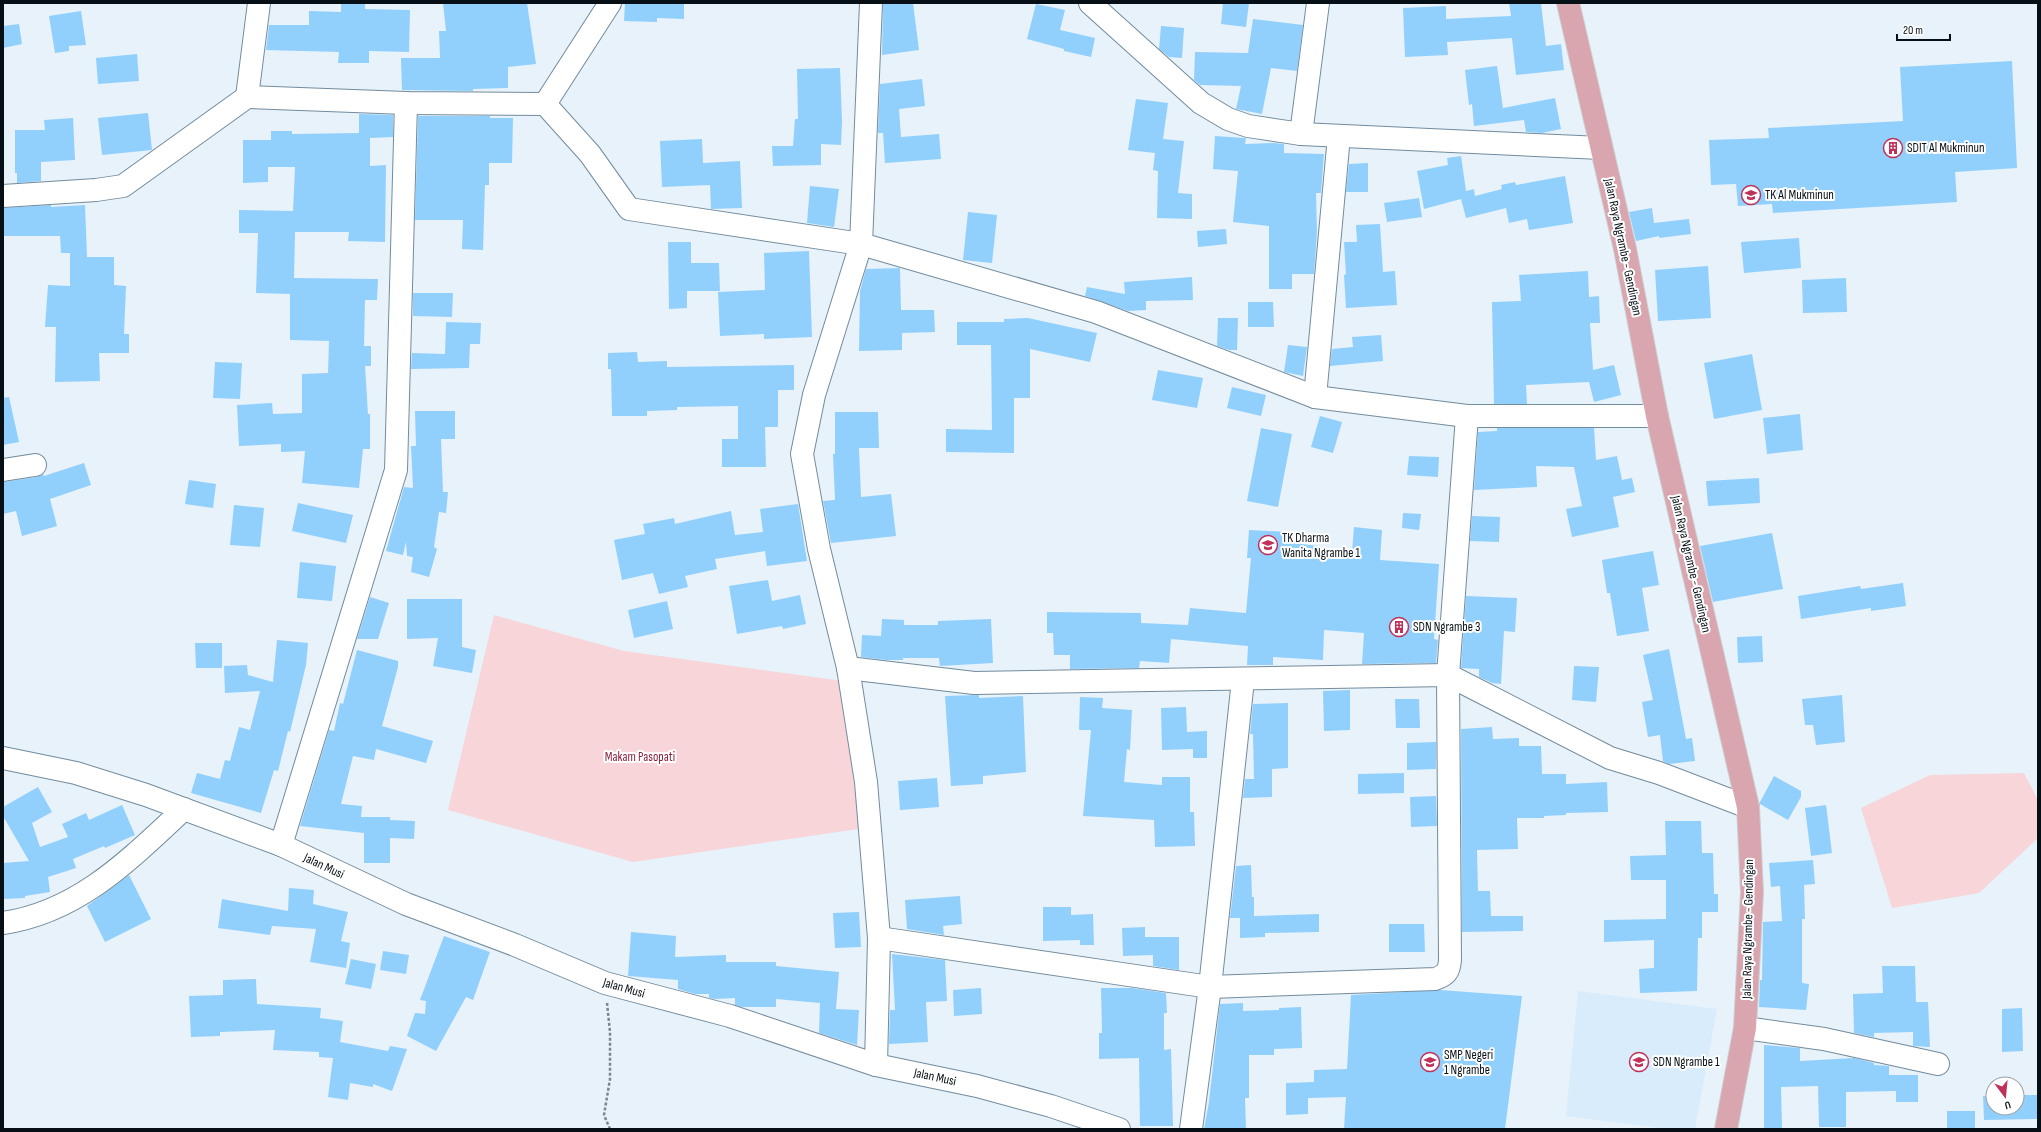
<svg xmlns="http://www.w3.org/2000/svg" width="2041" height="1132" font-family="'Sofia Sans Condensed',sans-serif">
  <rect width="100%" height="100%" fill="#e8f2fa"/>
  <path fill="#d8ecfb" d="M1578,991L1717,1009L1695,1129H1668L1566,1116Z"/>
  <g fill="#f7d5d9">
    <path d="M494,615L624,651L843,681L865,828L633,862L448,810Z"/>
    <path d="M2024,773L2038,800V838L1979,893L1892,908L1861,808L1930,775Z"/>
  </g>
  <g fill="#91d0fd">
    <path d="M341,3H365V9L410,10L409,52L369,51V63H338L339,52L266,50L269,25H309V11L341,12Z"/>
    <path d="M443,3H527L536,64L508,67V88L473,89V91L402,90L401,58H440L439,31H446Z"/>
    <path d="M625,3H684V19L657,18V22L624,21Z"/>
    <path d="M883,3H913L919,50L882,55Z"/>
    <path d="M1223,3H1249L1246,27L1221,24Z"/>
    <path d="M1509,3H1541L1546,46L1561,44L1564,70L1516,75L1512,38L1447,42L1448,55L1405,57L1403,8L1446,6V19L1511,16Z"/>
    <path d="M1036,4L1065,10L1060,30L1095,38L1091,57L1064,51V49L1027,39Z"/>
    <path d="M81,11L86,45L69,46V51L55,53L49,16Z"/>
    <path d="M1253,19L1303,25L1297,71L1271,68L1262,114L1236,109L1241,86L1200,85L1194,80L1195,52L1248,53Z"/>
    <path d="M19,24L22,44L3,48V26Z"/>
    <path d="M1161,26L1184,28L1182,58L1169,57L1159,49Z"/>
    <path d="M137,54L139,81L98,84L96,58Z"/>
    <path d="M2012,61L2017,168L1955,172L1957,202L1773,213L1772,204L1738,206L1736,184L1711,185L1709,140L1769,138L1768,128L1903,121L1900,67Z"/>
    <path d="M1497,66L1503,108L1555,98L1561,129L1542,133L1526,132L1524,120L1474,126L1472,104L1469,105L1465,70Z"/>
    <path d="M840,68L842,121L841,145L821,144V165L773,166L772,146H793L795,119H798L797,69Z"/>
    <path d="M922,79L925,106L899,109L901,137L939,134L941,159L885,163L883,133H878L880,84Z"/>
    <path d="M1136,99L1168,103L1163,139L1184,141L1178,193L1192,194V219L1157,218L1158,171L1153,170L1155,153L1128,150Z"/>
    <path d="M148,113L152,150L102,155L98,118Z"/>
    <path d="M359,114L393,115V137L370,138V166L386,165L385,242L348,241L349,232H295L294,278L378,279L377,300H365L364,346H371V366H365L368,414H370V449H363L359,488L302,483L305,451L281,452V444L239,446L237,405L272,403L273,414L302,413V374L328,373L329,341L290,340V294L256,293L258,233H239V210L293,211L295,167H268V182L243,183V140H271V131H292V134L359,133Z"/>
    <path d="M418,116H490V118H513L512,163H489V185H485L483,250L462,249L463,220H415Z"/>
    <path d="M73,118L75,160L41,162V181L17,183V173H15V130H45L44,120Z"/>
    <path d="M1215,136L1244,138H1246L1245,144L1274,143L1284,144V153L1324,154L1321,193H1316L1317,233L1314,274H1292V289H1269V226L1233,222L1238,171L1213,169Z"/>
    <path d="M702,139L703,163L740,161L742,208L711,209L710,185L662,187L660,141Z"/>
    <path d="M1461,156L1466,191L1474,189L1475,196L1502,189L1501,185L1515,182L1516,185L1565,176L1573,223L1529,230L1527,219L1509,223L1506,208L1466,218L1461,199L1424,209L1417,171L1448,165L1447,158Z"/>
    <path d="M1368,163V192H1346L1349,164Z"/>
    <path d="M810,186L839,189L834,227L807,223Z"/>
    <path d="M1419,198L1422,217L1387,222L1384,203Z"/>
    <path d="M51,205V207L85,205L87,257H114V285L126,286L124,334H129V353H99L100,381L55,382L56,327H45L48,285L70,286V253H61L60,236H3V208Z"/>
    <path d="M1652,208L1654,223L1689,219L1691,234L1659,238V236L1636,241L1629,212Z"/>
    <path d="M968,212L997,215L992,263L963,260Z"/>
    <path d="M1380,224L1383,272L1395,271L1397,305L1346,308L1344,275L1346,274L1344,242H1357L1356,225Z"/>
    <path d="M1226,229L1227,244L1198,247L1197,231Z"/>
    <path d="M1799,238L1801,268L1744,273L1741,242Z"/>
    <path d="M668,242H691V263H719L720,291H687V308L669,309Z"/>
    <path d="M809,251L812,337L764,339V334L720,336L718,292L765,290L764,253Z"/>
    <path d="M1708,266L1711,318L1658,321L1655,270Z"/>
    <path d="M900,268L901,310H934L935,332L902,333V350L859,351L860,291L866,269Z"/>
    <path d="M1588,271L1589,297L1599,296L1600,323H1590L1593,370L1614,365L1621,395L1594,402L1589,382L1526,385L1527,404H1494L1492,302L1521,301L1519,275Z"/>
    <path d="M1192,277L1193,300L1146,301V310L1128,311L1085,296L1087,287L1125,294L1124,282Z"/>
    <path d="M1846,278L1847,312L1803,313L1802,280Z"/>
    <path d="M413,293H453L452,317L413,316Z"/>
    <path d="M1248,302H1273L1274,327H1248Z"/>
    <path d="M1028,318L1097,333L1090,362L1030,349V398H1014V453L946,452V429L992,430L991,345H957V322H1004V319Z"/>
    <path d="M1218,318H1238L1237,350H1229L1217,346Z"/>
    <path d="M446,322L481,323L480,344H470L469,368L411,369L412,353L445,354Z"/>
    <path d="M1381,335L1383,361L1330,366L1332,349L1353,347L1352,337Z"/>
    <path d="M1288,345L1307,347L1303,376L1284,372Z"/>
    <path d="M637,352L638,362L667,361V367L794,365V390H778V427H765L766,467H722V439H738V406L677,407V410L647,411V416H612L611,369H608V353Z"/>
    <path d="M1752,354L1762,410L1714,419L1704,363Z"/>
    <path d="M215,362L242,363L240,399L213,398Z"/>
    <path d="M1158,370L1203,378L1197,408L1152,400Z"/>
    <path d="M1232,387L1266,395L1261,416L1227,408Z"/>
    <path d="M9,397L19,442L3,445V398Z"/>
    <path d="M415,411H455V439H441L443,492H448L446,513L439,512L434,547L437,549L429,577L411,572L413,557L407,556L406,542L403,555L386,551L404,487L413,488L411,446H416Z"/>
    <path d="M835,412H878L879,448H859L861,497L891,494L896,536L831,543L823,501L835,500L833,454H835Z"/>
    <path d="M1800,414L1803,450L1767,454L1763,418Z"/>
    <path d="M1320,416L1342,422L1333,453L1311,447Z"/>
    <path d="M1261,428L1292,434L1278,507L1247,501Z"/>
    <path d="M1497,428H1594L1596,460L1617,456L1622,480L1632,478L1635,492L1613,497L1619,527L1572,537L1566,509L1582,506L1574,467L1536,466L1537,487L1474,490L1478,432L1497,431Z"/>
    <path d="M1409,456L1439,457L1438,477L1407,475Z"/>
    <path d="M84,463L91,485L50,499L57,526L22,536L16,511L3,514V482L37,477L43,474L44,476Z"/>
    <path d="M1759,478L1760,503L1708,506L1706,481Z"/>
    <path d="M189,480L216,484L213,508L185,504Z"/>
    <path d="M298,503L353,515L346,543L292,531Z"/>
    <path d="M798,504L807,561L767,566L765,551L715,559L717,569L685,576L688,587L659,594L653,573L622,580L614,540L645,534L643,524L674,518L675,524L731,511L735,535L763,532L760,509Z"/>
    <path d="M234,505L264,508L260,547L230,545Z"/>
    <path d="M1403,513L1421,514L1419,530L1402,528Z"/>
    <path d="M1472,516L1500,517L1499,542L1470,541Z"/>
    <path d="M1354,527L1382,530L1380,560L1439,564L1434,639L1438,640L1436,663L1362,664L1364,633L1324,630L1323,660L1273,657V665H1247L1248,646L1171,639L1169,663L1140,661L1139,668L1070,669V655H1054L1053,633H1047V612L1141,613V623L1188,625L1190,608L1246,613L1251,558H1247L1249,530L1288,532L1287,542L1317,546V549L1352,552Z"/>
    <path d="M1772,533L1783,589L1713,602L1700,546Z"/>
    <path d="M1653,551L1659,585L1642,588L1649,631L1617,636L1610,593H1607L1602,560Z"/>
    <path d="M300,562L336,566L332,601L297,598Z"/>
    <path d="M768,580L772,601L800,595L806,624L783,629L782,626L737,634L729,586Z"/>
    <path d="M1903,583L1906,606L1871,611V608L1801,619L1798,596L1860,586L1861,589Z"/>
    <path d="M1466,596L1517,598L1515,632L1504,631L1501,684L1492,683L1479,677V669L1461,668Z"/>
    <path d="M370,597L389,603L378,639H357Z"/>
    <path d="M407,599H462V647L476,650L472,673L433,666L438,638L407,639Z"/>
    <path d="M667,601L673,629L634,638L628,610Z"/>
    <path d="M882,619L904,620V625H938V621L991,619L993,663L940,666L939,658H903V660H886L861,657L862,635L881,636Z"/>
    <path d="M1762,636L1763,662L1738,663L1737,637Z"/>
    <path d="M277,640L308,643L306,665L290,732L288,731L278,771L274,770L261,813L191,793L197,773L220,779L225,760L230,761L239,727L250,730L260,691L225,693L224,666L247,665L248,675L273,682Z"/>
    <path d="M195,643H222V668H196Z"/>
    <path d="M1669,649L1686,739L1692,738L1695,761L1669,764L1663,761L1660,735L1648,737L1642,702L1653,700L1643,655Z"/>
    <path d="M357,650L398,661V667L382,726L433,741L426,763L376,749L374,760L353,756L341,804L362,806L361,817H390V820L415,821L414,839L390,838V863H364V833L300,826L329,730L334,731L340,703L343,704Z"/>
    <path d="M1574,666L1599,667L1596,702L1572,700Z"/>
    <path d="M1350,690V730L1324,731L1323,691Z"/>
    <path d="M979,695V698L1023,696L1026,772L983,776V784L951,786L945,696Z"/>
    <path d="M1842,695L1845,742L1816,745L1813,725H1805L1802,699Z"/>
    <path d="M1080,697L1103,698L1102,708L1132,710L1130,750L1127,749L1124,782L1162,785V777H1190V812H1194L1195,846L1155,847L1154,820L1083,816L1091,730H1079Z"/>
    <path d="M1395,699H1419L1420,728H1396Z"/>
    <path d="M1288,703V768L1272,769V797L1243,798L1245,779H1254L1253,734H1250L1253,704Z"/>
    <path d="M1186,707L1187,732L1207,731V758H1193V749L1162,750L1161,708Z"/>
    <path d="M1492,727L1493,739L1519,738V746H1541L1542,774H1566V784L1607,782L1608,812L1566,813V815L1544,816V818H1517L1518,849L1477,850L1478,891H1490L1491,916H1523V931L1462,932L1461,729Z"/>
    <path d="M1436,742V769L1407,770V743Z"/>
    <path d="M1404,773V793L1358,794V774Z"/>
    <path d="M1774,776L1801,791V797L1788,820L1760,804V802Z"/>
    <path d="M937,778L939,807L900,810L898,781Z"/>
    <path d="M38,787L52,812L32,823L40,847L68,837L62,824L86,813L89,820L122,805L135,835L105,848L104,846L73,859L76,868L48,877L50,892L25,896V898L3,899V863L29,861L3,816V807Z"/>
    <path d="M1436,796L1437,826L1411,827L1410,797Z"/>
    <path d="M1826,805L1832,853L1811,856L1805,808Z"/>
    <path d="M1665,821H1701L1702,853H1713L1714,894H1718V912H1702V938H1698L1697,991L1640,993L1639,969L1654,968V940L1604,942V920L1666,919V880H1631L1630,856L1666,855Z"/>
    <path d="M1813,860L1815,884L1804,885L1805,919H1802V983L1809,984L1806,1010L1759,1007L1760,980H1762L1763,922L1782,921L1780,886L1771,887L1769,863Z"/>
    <path d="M1251,865L1252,897H1254V916L1319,914V932L1265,933V937L1240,938V918H1230L1236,866Z"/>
    <path d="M129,875L151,919L105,942L87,906Z"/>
    <path d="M289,888L314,890L313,904L348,912L341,941L350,943L346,968L310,962L316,929L272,926L270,935L218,928L222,899L288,911Z"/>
    <path d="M960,896L962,924L943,926L944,935L907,929L905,900Z"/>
    <path d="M1043,907H1071V915L1093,914L1094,945H1080V940L1043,941Z"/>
    <path d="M859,912L861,947L835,948L833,913Z"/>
    <path d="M1389,924H1424L1425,952H1389Z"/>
    <path d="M1145,927V937H1179V970L1153,966V955L1123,956L1122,928Z"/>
    <path d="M631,932L676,936L675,957L726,955V962H776V966L839,972L836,1009L859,1010L857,1045L819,1033L820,1003L776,999V1007H742L735,1005V998L715,999L709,998V994H695L678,989V980L628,976Z"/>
    <path d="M444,936L490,952L473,1000L466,997L436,1051L407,1036L415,1013L425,1014L426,1001L420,1000Z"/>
    <path d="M383,951L409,955L406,974L380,970Z"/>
    <path d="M892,954L945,960L947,1001L926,1002L928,1042L889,1044L890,1010H895Z"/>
    <path d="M351,959L376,964L371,989L345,984Z"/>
    <path d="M1882,966H1915L1916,1002H1928L1930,1047L1913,1046V1032L1874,1033V1037L1854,1033L1853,994L1883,993Z"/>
    <path d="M256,979L257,1004L321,1008L320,1018L343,1021L340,1042L388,1051L390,1046L407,1049L392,1091L373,1084V1087L350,1083L348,1100L328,1097L333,1058L319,1057V1052L273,1050L275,1030L220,1032V1036L191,1037L189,996L223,995V980Z"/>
    <path d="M981,988L982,1014L954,1016L953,990Z"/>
    <path d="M1101,988H1132L1166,993L1167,1013H1164V1050L1171,1049L1173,1126H1140L1139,1058L1099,1059V1033H1102Z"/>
    <path d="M1440,990L1522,996L1505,1129H1344L1346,1097L1308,1098V1114L1286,1115V1083L1314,1082V1070L1347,1069L1351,995Z"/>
    <path d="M1243,1003V1011L1279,1010V1008L1301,1007L1302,1048L1274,1049V1055H1249V1098H1245L1246,1129H1204L1209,1102L1220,1004Z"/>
    <path d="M2022,1008L2023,1051L2002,1052V1009Z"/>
    <path d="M1764,1045L1800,1048V1061L1854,1058L1874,1063V1065L1889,1066V1075H1918V1102H1896V1091L1846,1092V1127H1819L1818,1086L1781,1087L1782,1129H1764Z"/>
    <path d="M2017,1095H2038V1119L1984,1120L1983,1096H1993V1108H2017Z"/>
    <rect x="1947" y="1111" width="28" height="18"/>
  </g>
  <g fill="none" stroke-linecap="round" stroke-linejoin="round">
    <defs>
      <g id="minor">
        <path d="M259,3L247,97L406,103L545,104L590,154L629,209L861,244L1096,312L1315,397L1467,416H1657"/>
        <path d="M871,3L861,244L814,395L802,454L819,549L848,668L866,782L879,938L876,1065"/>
        <path d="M1090,3L1201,103L1228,119L1248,126L1301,134L1601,148"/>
        <path d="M545,104L610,3"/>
        <path d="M1301,134L1318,3"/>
        <path d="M3,196L96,190L123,186L247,97"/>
        <path d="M1315,397L1339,136"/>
        <path d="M3,470L35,465"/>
        <path d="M848,668L974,683L1448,675L1610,758L1659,773L1748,807"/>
        <path d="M3,758L76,773L146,795L281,845L406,904L515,945L605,983L730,1016L876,1065L977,1086L1051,1106L1119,1129"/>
        <path d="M281,845L396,470L406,103"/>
        <path d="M3,923C79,912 130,859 184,809"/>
        <path d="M879,938L1210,987L1435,979C1446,975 1449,972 1450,960L1448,675L1467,416"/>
        <path d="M1745,1028L1824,1039L1938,1064"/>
        <path d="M1191,1129L1210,987L1243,680"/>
      </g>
      <path id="major" d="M1568,3L1625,249L1657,416L1748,807L1752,892L1745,1028L1726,1129"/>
    </defs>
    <use href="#minor" stroke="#728b9d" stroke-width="24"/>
    <use href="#major" stroke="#cdcfd0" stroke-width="24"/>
    <path stroke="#7d868d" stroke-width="2.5" stroke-dasharray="3 2" stroke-linecap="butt" d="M607,1003L610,1032V1079L604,1115L610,1129"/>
    <use href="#minor" stroke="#fff" stroke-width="22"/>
    <use href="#major" stroke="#d9a5ae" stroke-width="22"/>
  </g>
  <defs>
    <symbol id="building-ring" viewBox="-11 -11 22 22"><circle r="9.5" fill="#fff" stroke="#c03159" stroke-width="1.5"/><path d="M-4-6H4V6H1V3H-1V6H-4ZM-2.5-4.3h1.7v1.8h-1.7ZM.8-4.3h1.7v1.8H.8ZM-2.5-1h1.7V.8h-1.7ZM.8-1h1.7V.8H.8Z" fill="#c03159"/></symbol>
    <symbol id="school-ring" viewBox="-11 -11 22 22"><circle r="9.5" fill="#fff" stroke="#c03159" stroke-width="1.5"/><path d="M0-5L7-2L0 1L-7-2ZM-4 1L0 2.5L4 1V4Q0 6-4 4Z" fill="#c03159"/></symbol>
  </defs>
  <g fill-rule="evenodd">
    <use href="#building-ring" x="1882" y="137" width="22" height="22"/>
    <use href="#school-ring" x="1740" y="184" width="22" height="22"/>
    <use href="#school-ring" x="1257" y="534" width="22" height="22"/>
    <use href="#building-ring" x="1388" y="616" width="22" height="22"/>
    <use href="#school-ring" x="1419" y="1051" width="22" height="22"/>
    <use href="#school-ring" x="1628" y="1051" width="22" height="22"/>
  </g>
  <g text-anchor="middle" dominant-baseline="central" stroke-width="4" stroke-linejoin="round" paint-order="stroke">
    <g font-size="13" fill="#060f15" stroke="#fff" text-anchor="start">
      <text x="1907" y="148">SDIT Al Mukminun</text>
      <text x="1765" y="195">TK Al Mukminun</text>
      <text x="1282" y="538">TK Dharma<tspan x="1282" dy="15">Wanita Ngrambe 1</tspan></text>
      <text x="1413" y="627">SDN Ngrambe 3</text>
      <text x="1444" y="1055">SMP Negeri<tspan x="1444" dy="15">1 Ngrambe</tspan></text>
      <text x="1653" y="1062">SDN Ngrambe 1</text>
    </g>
    <g font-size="13" fill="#060f15" stroke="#fff">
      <text transform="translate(1623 247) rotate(78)">Jalan Raya Ngrambe - Gendingan</text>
      <text transform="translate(1691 564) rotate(77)">Jalan Raya Ngrambe - Gendingan</text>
      <text transform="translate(324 866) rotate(25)">Jalan Musi</text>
      <text transform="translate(1748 929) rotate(-89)">Jalan Raya Ngrambe - Gendingan</text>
      <text transform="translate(624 988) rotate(16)">Jalan Musi</text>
      <text transform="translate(935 1077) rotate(12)">Jalan Musi</text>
    </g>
    <g font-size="13" fill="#8b203e" stroke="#fff">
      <text x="640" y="757">Makam Pasopati</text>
    </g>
  </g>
  <rect width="2041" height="1132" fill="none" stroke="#060f15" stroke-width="8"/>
  <g transform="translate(2005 1096) rotate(164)"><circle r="19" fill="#ffffff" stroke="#9b9fa1"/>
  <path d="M0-3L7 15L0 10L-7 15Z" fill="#c03159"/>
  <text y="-6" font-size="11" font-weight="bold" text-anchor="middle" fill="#060f15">U</text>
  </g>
  <path d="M1897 34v6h53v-6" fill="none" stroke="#060f15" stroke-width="2"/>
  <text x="1903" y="34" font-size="12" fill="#060f15" stroke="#ffffff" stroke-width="3" paint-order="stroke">20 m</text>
</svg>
